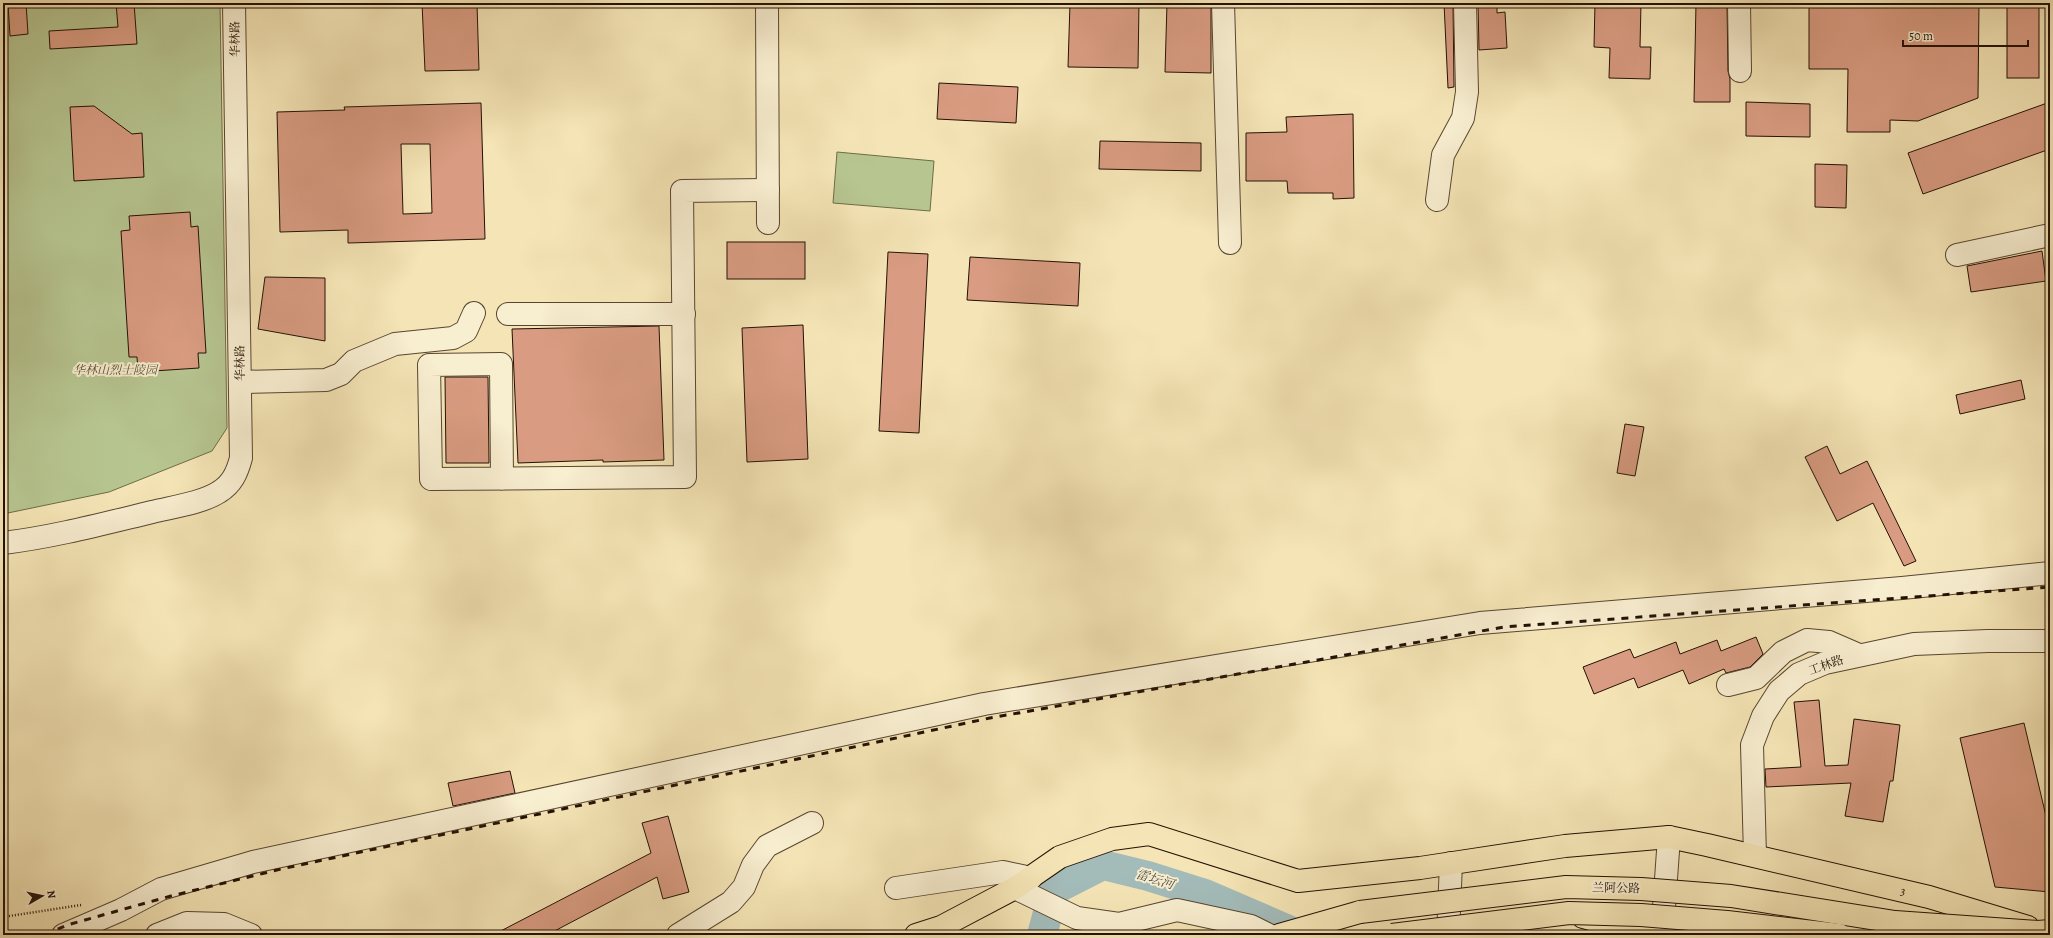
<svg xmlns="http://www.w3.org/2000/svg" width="2053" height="938" font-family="Alegreya,'Noto Serif SC',serif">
  <rect width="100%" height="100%" fill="#f5e5b6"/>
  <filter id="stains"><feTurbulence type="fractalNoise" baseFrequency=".005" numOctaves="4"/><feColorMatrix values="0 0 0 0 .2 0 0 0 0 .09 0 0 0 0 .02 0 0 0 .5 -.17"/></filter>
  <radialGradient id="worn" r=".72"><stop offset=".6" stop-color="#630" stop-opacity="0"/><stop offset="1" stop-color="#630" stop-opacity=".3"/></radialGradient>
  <g fill="#b7c691" stroke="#6d6c4a">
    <path d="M3,3H220L227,428L212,451L109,492L3,514Z"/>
    <path d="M837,152L934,161L930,211L833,203Z"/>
  </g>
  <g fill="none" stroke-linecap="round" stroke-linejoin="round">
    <path stroke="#a3bcba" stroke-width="30" d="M1042,935L1054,890L1103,865L1148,876L1205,894L1300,935"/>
  </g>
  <g fill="#d99c82" stroke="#231104" fill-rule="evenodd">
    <path d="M8,3H26L28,34L10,36Z"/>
    <path d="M116,3H134L137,44L50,49L49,31L118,27Z"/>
    <path d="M422,3H477L479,70L425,71Z"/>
    <path d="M1070,3H1139L1138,68L1068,67Z"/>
    <path d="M1167,3H1211V73L1165,72Z"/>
    <path d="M1444,3H1453L1454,87L1448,88Z"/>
    <path d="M1478,3H1497V13L1505,12L1507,48L1479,50Z"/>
    <path d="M1595,3H1641L1640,47H1651L1650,79L1609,78L1610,48L1594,47Z"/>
    <path d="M1696,3H1727L1728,71L1730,79V102H1694Z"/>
    <path d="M1809,3H1979L1978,98L1918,121L1890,120V132H1847L1848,69H1809Z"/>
    <rect x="2007" y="3" width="32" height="75"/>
    <path d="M939,83L1018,87L1016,123L937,119Z"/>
    <path d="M1746,102L1810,104V137L1746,136Z"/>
    <path d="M2050,102V149L1923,194L1908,153Z"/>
    <path d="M481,103L485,239L348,243V230L280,232L277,112L345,110L344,107ZM401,144H430L432,213L403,214Z"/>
    <path d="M94,106L132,134L142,133L144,177L74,181L70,107Z"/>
    <path d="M1353,114L1354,198L1333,199V193H1288L1287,181H1246V133L1287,132L1286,117Z"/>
    <path d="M1100,141L1201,143V171L1099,169Z"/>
    <path d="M1815,164L1847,165L1846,208L1815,207Z"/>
    <path d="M190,212L191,227L198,226L206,353H198L199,368L138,372L137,357H129L121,231L130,230L129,216Z"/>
    <rect x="727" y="242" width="78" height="37"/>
    <path d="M2042,251L2046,281L1971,292L1967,266Z"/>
    <path d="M888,252L928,254L919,433L879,431Z"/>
    <path d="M970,257L1080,263L1078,306L967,300Z"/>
    <path d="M265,277L325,278V341L258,329Z"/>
    <path d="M803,325L808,459L747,462L742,328Z"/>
    <path d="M659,326L664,460L603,462V460L518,463L512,329Z"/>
    <path d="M445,377H488L489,463H446Z"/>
    <path d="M2021,380L2025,399L1960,414L1956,395Z"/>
    <path d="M1625,424L1644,427L1635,476L1617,473Z"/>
    <path d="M1827,446L1840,474L1867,461L1916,561L1904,566L1873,503L1837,521L1805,457Z"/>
    <path d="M1756,637L1763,654L1750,667L1726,673L1724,669L1689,684L1683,670L1638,688L1634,678L1594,694L1583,667L1630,649L1634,658L1676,642L1680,654L1717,640L1721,651Z"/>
    <path d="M1819,700L1825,766L1848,765L1854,719L1900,725L1893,781H1890L1883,822L1845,816L1851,783L1766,787L1765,769L1801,767L1794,702Z"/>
    <path d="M2024,723L2050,833V892L1995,887L1960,738Z"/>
    <path d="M510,771L515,793L453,806L448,783Z"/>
    <path d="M668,816L689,892L663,899L657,877L547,935H493L651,853L642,823Z"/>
  </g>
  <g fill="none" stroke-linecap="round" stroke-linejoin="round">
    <defs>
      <g id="minor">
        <path d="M767,3L768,223"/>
        <path d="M1223,3L1230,243"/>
        <path d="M1739,3L1740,71"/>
        <path d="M1437,200L1443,155L1463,118L1467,92L1465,3"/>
        <path d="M1957,255L2050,235"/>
        <path d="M508,314H684"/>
        <path d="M240,382L326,380L341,374L354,361L395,344L453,338L466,331L474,313"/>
        <path d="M502,479L501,364L429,365L431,479L685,477L682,191L768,190"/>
        <path d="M3,543C53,537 102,524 152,512C172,507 202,503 219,492C232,484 237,473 241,458L234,3"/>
        <path d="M1728,685L1756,678L1783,652L1807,640L1829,642L1859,655"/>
        <path d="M1755,856L1752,745L1763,716L1779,691L1799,674L1825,663L1914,644L1988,641H2050"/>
        <path d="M896,888L1003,872L1031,878"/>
        <path d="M1015,888L1077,918L1119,924L1177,910L1251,926L1269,935"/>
        <path d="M63,935L121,910L161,889L253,862L984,704L1480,623L1902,588L2050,573"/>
        <path d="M157,935L187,923L224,924L251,935"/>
        <path d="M678,935L731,902L744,887L753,865L767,846L812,823"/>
        <path d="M1448,935L1451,863"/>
        <path d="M1662,935L1669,837"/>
      </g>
      <g id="major">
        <path id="s1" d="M916,935L941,927L1015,888L1060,857L1112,839L1149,834L1298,881L1420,868L1565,846L1669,837L1707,845L1929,897L2028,927"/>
      </g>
      <g id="highway">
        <path d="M1583,917L1648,935"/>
        <path d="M1279,935L1360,912"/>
      </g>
    </defs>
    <use href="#minor" stroke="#584630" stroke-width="24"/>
    <use href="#major" stroke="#231104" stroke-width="24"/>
    <use href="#highway" stroke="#231104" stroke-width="24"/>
    <path stroke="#231104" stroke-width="2.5" stroke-dasharray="1 2" stroke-linecap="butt" d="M3,917L81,905"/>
    <use href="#minor" stroke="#f8eed0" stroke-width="22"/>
    <use href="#major" stroke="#f5e5b6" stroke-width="22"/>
    <use href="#highway" stroke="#f5e5b6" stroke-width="22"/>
    <path stroke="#231104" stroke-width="3" stroke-dasharray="7 7" stroke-linecap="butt" d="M45,935L67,925L171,896L281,869L990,718L1504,627L2050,587"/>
    <defs>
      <g id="highway-bridge">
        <path d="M1360,912L1566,887L1641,889L1731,896L1895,922L2038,932L2050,931"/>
        <path d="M1392,935L1569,913L1641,915L1727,922L1839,935"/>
      </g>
    </defs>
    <use href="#highway-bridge" stroke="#231104" stroke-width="24" stroke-linecap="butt"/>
    <use href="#highway-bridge" stroke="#f5e5b6" stroke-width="22"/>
  </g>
  <g text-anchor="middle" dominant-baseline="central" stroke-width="4" stroke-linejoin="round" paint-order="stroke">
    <g font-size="12" fill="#231104" stroke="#f8eed0">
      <text transform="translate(235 39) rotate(-91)">华林路</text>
      <text transform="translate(240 363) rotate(-91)">华林路</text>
      <text transform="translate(1826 665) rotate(-19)">工林路</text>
      <text transform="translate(1616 888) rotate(1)">兰阿公路</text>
      <text stroke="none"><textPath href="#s1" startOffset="1027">3</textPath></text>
    </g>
    <g font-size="12" font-style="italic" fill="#575035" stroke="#f8eed0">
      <text x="115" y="370">华林山烈士陵园</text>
    </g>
    <g font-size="13" font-style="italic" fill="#504d44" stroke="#f8eed0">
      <text transform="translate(1155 879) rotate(17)">雷坛河</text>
    </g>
  </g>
  <rect width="2053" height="938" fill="none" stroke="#f5e5b6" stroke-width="16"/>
  <rect x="4" y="4" width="2045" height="930" fill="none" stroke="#231104" stroke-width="2"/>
  <rect x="8" y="8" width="2037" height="922" fill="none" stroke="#231104"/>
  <g transform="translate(42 896) rotate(81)" stroke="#f8eed0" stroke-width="3" paint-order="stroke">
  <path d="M0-3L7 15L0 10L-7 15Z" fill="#231104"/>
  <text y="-6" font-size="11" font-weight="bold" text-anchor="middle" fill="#231104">N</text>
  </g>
  <path d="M1903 40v6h125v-6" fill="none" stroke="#231104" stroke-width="2"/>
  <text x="1909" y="40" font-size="12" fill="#231104" stroke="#f8eed0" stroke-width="3" paint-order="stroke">50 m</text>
  <rect width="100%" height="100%" filter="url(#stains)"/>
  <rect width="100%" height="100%" fill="url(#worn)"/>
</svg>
